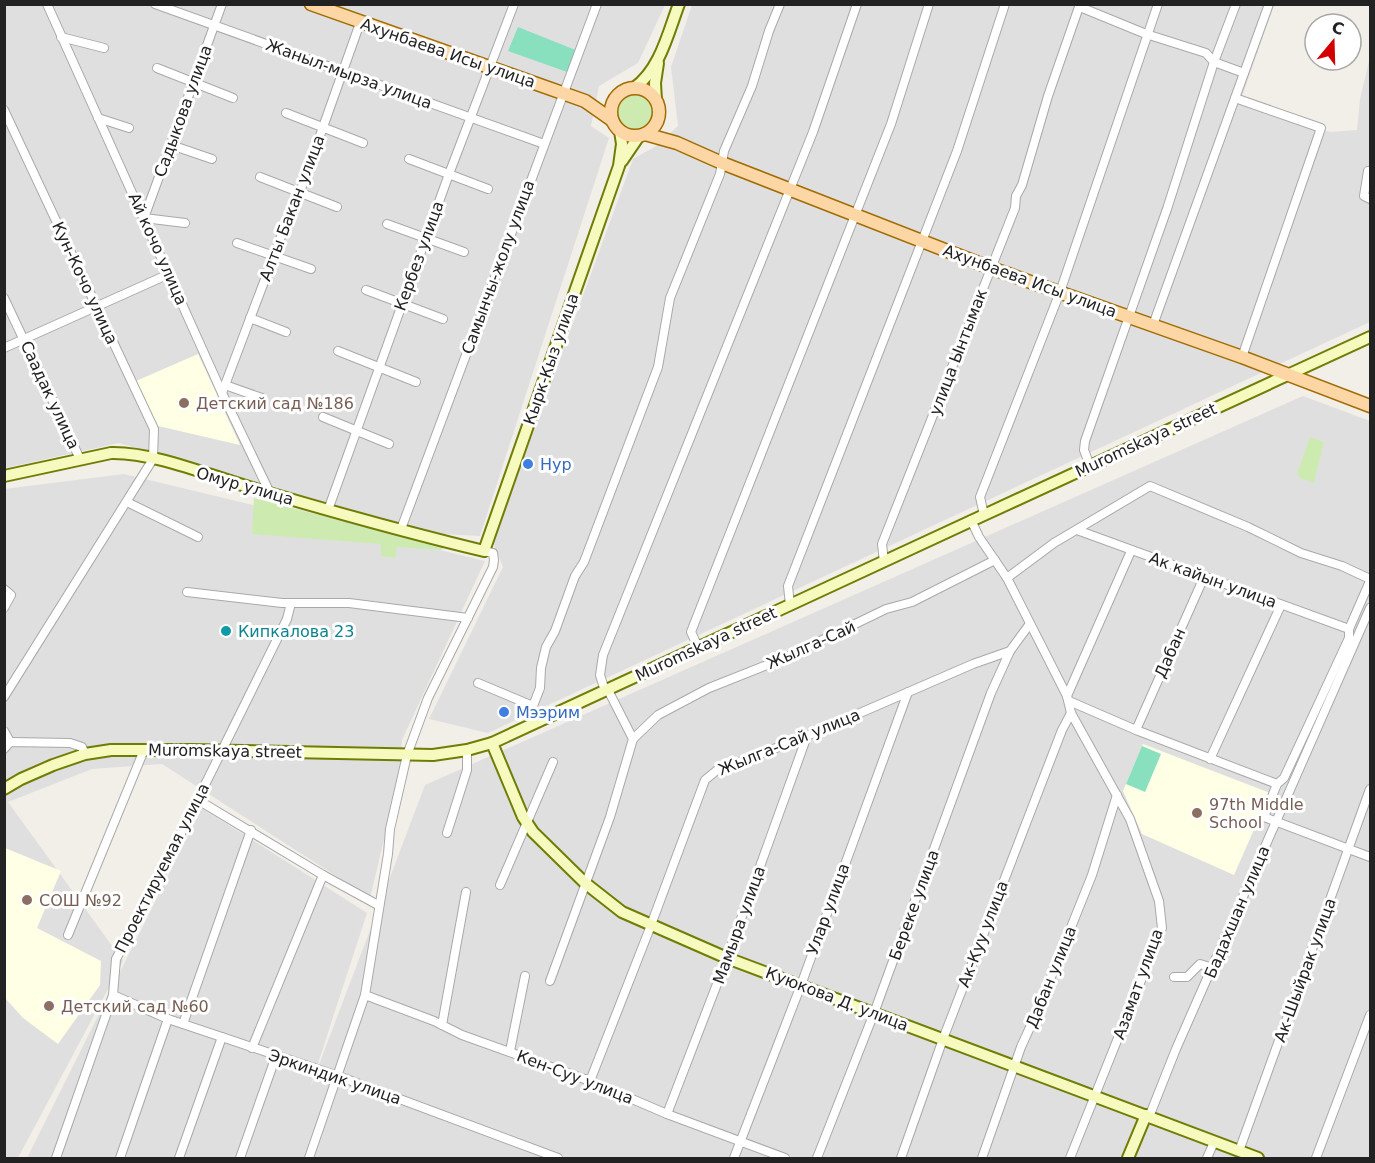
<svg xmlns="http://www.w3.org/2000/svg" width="1375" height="1163" font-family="'DejaVu Sans',sans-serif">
  <rect width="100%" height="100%" fill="#f2efe9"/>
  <g fill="#e0dfdf">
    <path d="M4,5H665L638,63L599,86L591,126L609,138L480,536L424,533L119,443L5,468Z"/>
    <path d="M692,5H1274L1240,103L1330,132L1357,130L1360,99L1370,57V322L488,733L429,719L503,567L493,542L633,159L656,146L678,126L671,67Z"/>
    <path d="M1303,396L1370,421V1158H27L202,808L367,913L309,1091L425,785Z"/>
    <path d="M124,474L485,561L402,740L400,772L370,898L162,764L92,769L8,802L123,961L18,1158H4V489Z"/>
  </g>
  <g fill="#ffffe5">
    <path d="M198,354L240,445L158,426L136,381Z"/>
    <path d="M1143,744L1270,793L1234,875L1142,834L1123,791Z"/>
    <path d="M5,848L61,871L37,928L101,961L100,985L58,1044L23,1018L5,998Z"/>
  </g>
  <g fill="#cdebb0">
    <circle cx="635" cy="112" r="19"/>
    <path d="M1310,437L1324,442L1314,483L1302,479L1297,474Z"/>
    <path d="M254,498L442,547V550L397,547L395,558L381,556V544L252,534Z"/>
  </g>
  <g fill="#88e0be">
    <path d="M518,27L578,51L570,73L508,51Z"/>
    <path d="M1142,746L1161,754L1145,792L1126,784Z"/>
  </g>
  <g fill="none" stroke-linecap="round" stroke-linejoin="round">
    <defs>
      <g id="street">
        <path d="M47,4L222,393L270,493"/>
        <path d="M155,4L544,144"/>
        <path d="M1080,7L1146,34L1206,53L1214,62L1244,73"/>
        <path d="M61,37L104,48"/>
        <path d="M157,68L233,98"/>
        <path d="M1235,98L1321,128L1242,357"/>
        <path d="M4,110L154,429L153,459L4,697"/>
        <path d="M286,113L363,143"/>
        <path d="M98,118L129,128"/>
        <path d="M171,145L212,159"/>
        <path d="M409,159L488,189"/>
        <path d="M1368,171L1364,196L1370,199"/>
        <path d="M260,177L337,207"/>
        <path d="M185,223L144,218L222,4"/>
        <path d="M387,224L464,252"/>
        <path d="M237,243L311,269"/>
        <path d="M366,290L443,319"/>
        <path d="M4,298L80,459"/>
        <path d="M250,318L286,332"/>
        <path d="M1153,325L1269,4"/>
        <path d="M4,348L169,274"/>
        <path d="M338,351L416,382"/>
        <path d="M225,385L262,398"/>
        <path d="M222,393L296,197L301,189L360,23"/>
        <path d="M323,417L389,444"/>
        <path d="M1090,466L1084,450L1085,441L1167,209L1214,62L1236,4"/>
        <path d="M127,502L198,537"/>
        <path d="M328,510L449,174L514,4"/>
        <path d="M984,515L980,497L1060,292L1158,4"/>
        <path d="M971,520L979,537L1007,578L1067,696L1071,713L1130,819L1159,901L1162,928L1070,1158"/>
        <path d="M401,529L597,4"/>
        <path d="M1077,530L1349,629"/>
        <path d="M884,562L882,544L1015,208L1016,196L1022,185L1048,96L1080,4"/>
        <path d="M1007,578L1054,543L1150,486L1248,527L1301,553L1342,566L1370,579"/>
        <path d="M4,589L11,595L4,608"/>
        <path d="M187,592L282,603H349L468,618"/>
        <path d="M790,605L788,586L957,151L1005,4"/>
        <path d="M698,647L691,632L891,124L929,4"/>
        <path d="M478,683L533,706"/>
        <path d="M605,691L600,675L603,655L813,132L857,4"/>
        <path d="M1067,696L1131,551"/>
        <path d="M1069,701L1136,730L1277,784L1284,778L1349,638V629L1370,581"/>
        <path d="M538,721L533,706L540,688L541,668L546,647L555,631L575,576L584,562L658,367L670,298L720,174L724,151L752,86L769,31L780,4"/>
        <path d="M1136,730L1204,577"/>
        <path d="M4,731L10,742L4,749"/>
        <path d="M633,739L658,715L709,688L787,657L886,609L912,602L995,560"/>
        <path d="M4,744L10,742L70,743L82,747L85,754"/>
        <path d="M1210,759L1281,605"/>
        <path d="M1277,784L1264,817L1370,857"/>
        <path d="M198,800L323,875L378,905"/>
        <path d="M447,833L467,770V750"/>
        <path d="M500,885L553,762"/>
        <path d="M68,935L144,750"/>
        <path d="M1174,977H1187L1200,964L1213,968"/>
        <path d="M550,981L610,817L633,739L608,690"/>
        <path d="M113,995L168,1019L338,1076L558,1158"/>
        <path d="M365,995L434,1021L462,1035L590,1081L667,1114L785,1158"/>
        <path d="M183,1024L251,830"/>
        <path d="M442,1025L466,892"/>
        <path d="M252,1048L323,875"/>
        <path d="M510,1051L525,976"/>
        <path d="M590,1081L648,933L705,780L716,771L807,736L973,664L1010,651L1029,625"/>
        <path d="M667,1114L727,958L807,736"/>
        <path d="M1149,1117L1176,1049L1370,608"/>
        <path d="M1239,1151L1370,789"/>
        <path d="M56,1158L113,995L116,959L143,910L287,619L291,603"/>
        <path d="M120,1158L168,1019"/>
        <path d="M179,1158L222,1037"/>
        <path d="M240,1158L276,1056"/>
        <path d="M309,1158L365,995L388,854L390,829L407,755L428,698L493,567L494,560L493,553L484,551"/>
        <path d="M734,1158L801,985L908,692"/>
        <path d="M817,1158L874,1013L991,693L1010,651"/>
        <path d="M901,1158L943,1039L1062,730L1071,713"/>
        <path d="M982,1158L1021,1047L1037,1012L1092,875L1117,795"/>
        <path d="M1207,1158L1214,1142"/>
        <path d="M1316,1158L1370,1015"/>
      </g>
      <g id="secondary">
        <path d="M634,88C660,70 668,33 679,4"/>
        <path d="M656,101L655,83L658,63"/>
        <path d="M622,161L639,136"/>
        <path d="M4,476L111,453C153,452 208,475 249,487C326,510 405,532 484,551L619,166L622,144L620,131"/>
        <path d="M492,743L523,817L533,832L585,883L622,912L727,958L1258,1158"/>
        <path d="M4,789L21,779L53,765L85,754L111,750H192L433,755L467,750L492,743L984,515L1370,337"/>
        <path d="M1128,1158L1146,1115"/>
      </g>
      <g id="primary">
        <path d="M311,4L585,101L612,120"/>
        <circle cx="635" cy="112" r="24"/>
        <path d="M645,134L677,143L722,163L991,268L1242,357L1370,406"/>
      </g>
    </defs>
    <use href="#street" stroke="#a9a9a9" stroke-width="10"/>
    <use href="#secondary" stroke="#707d05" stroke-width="14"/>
    <use href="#primary" stroke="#a06b00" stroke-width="15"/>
    <use href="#street" stroke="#fff" stroke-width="8"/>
    <use href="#secondary" stroke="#f7fabf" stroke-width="10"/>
    <use href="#primary" stroke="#fcd6a4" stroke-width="12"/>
  </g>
  <g fill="#8d6e63" stroke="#fff" stroke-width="2">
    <circle cx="184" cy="403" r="6"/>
    <circle cx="1197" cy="813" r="6"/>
    <circle cx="27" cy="900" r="6"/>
    <circle cx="49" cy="1006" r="6"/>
  </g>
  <g fill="#3f7fe0" stroke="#fff" stroke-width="2">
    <circle cx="528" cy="464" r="6"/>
    <circle cx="504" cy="712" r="6"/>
  </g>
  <circle fill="#0f9aa8" stroke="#fff" stroke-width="2" cx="226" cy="631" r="6"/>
  <g text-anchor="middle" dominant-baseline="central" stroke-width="6" stroke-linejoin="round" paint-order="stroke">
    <g font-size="16" fill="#222" stroke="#fff">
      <text transform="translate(448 53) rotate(19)">Ахунбаева Исы улица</text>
      <text transform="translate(349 74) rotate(20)">Жаныл-мырза улица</text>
      <text transform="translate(183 111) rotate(-70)">Садыкова улица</text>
      <text transform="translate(292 208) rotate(-69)">Алты Бакан улица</text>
      <text transform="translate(158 249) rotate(66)">Ай кочо улица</text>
      <text transform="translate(419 256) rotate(-70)">Кербез улица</text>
      <text transform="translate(498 267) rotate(-70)">Самынчы-жолу улица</text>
      <text transform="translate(1030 281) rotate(20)">Ахунбаева Исы улица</text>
      <text transform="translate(85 283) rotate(65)">Кун-Кочо улица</text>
      <text transform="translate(958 352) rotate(-69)">улица Ынтымак</text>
      <text transform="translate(551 359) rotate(-71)">Кырк-Кыз улица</text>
      <text transform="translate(50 395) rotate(65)">Саадак улица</text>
      <text transform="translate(1146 440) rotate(-25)">Muromskaya street</text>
      <text transform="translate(245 486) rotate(16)">Омур улица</text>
      <text transform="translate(1213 580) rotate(20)">Ак кайын улица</text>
      <text transform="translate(706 644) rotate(-25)">Muromskaya street</text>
      <text transform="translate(811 645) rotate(-24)">Жылга-Сай</text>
      <text transform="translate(1170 653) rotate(-66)">Дабан</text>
      <text transform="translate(789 742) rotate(-22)">Жылга-Сай улица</text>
      <text transform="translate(225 751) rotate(1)">Muromskaya street</text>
      <text transform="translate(162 868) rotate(-63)">Проектируемая улица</text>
      <text transform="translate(914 905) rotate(-70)">Береке улица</text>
      <text transform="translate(828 909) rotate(-70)">Улар улица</text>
      <text transform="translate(1237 912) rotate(-67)">Бадахшан улица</text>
      <text transform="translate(739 925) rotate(-70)">Мамыра улица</text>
      <text transform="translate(983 934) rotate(-69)">Ак-Куу улица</text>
      <text transform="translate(1305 970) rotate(-70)">Ак-Шыйрак улица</text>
      <text transform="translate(1051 977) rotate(-68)">Дабан улица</text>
      <text transform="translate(1138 984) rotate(-70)">Азамат улица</text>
      <text transform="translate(837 999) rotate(21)">Куюкова Д. улица</text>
      <text transform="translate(335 1077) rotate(19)">Эркиндик улица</text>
      <text transform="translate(575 1077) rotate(21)">Кен-Суу улица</text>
    </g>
    <g font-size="16" fill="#785e54" stroke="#fff" text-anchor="start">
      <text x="196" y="403">Детский сад №186</text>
      <text x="1209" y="804">97th Middle<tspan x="1209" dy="18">School</tspan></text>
      <text x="39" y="900">СОШ №92</text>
      <text x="61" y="1006">Детский сад №60</text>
    </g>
    <g font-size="16" fill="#366cbe" stroke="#fff" text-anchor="start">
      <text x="540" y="464">Нур</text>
      <text x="516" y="712">Мээрим</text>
    </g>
    <g font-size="16" fill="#0d838f" stroke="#fff" text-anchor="start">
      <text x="238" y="631">Кипкалова 23</text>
    </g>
  </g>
  <rect width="1375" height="1163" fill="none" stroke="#222222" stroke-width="12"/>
  <g transform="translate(1333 42) rotate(19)"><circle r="28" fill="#ffffff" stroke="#a7a7a7" stroke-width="1.5"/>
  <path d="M0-4.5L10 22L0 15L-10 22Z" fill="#d40000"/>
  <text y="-9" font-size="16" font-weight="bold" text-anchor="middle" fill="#222222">С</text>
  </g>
</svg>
